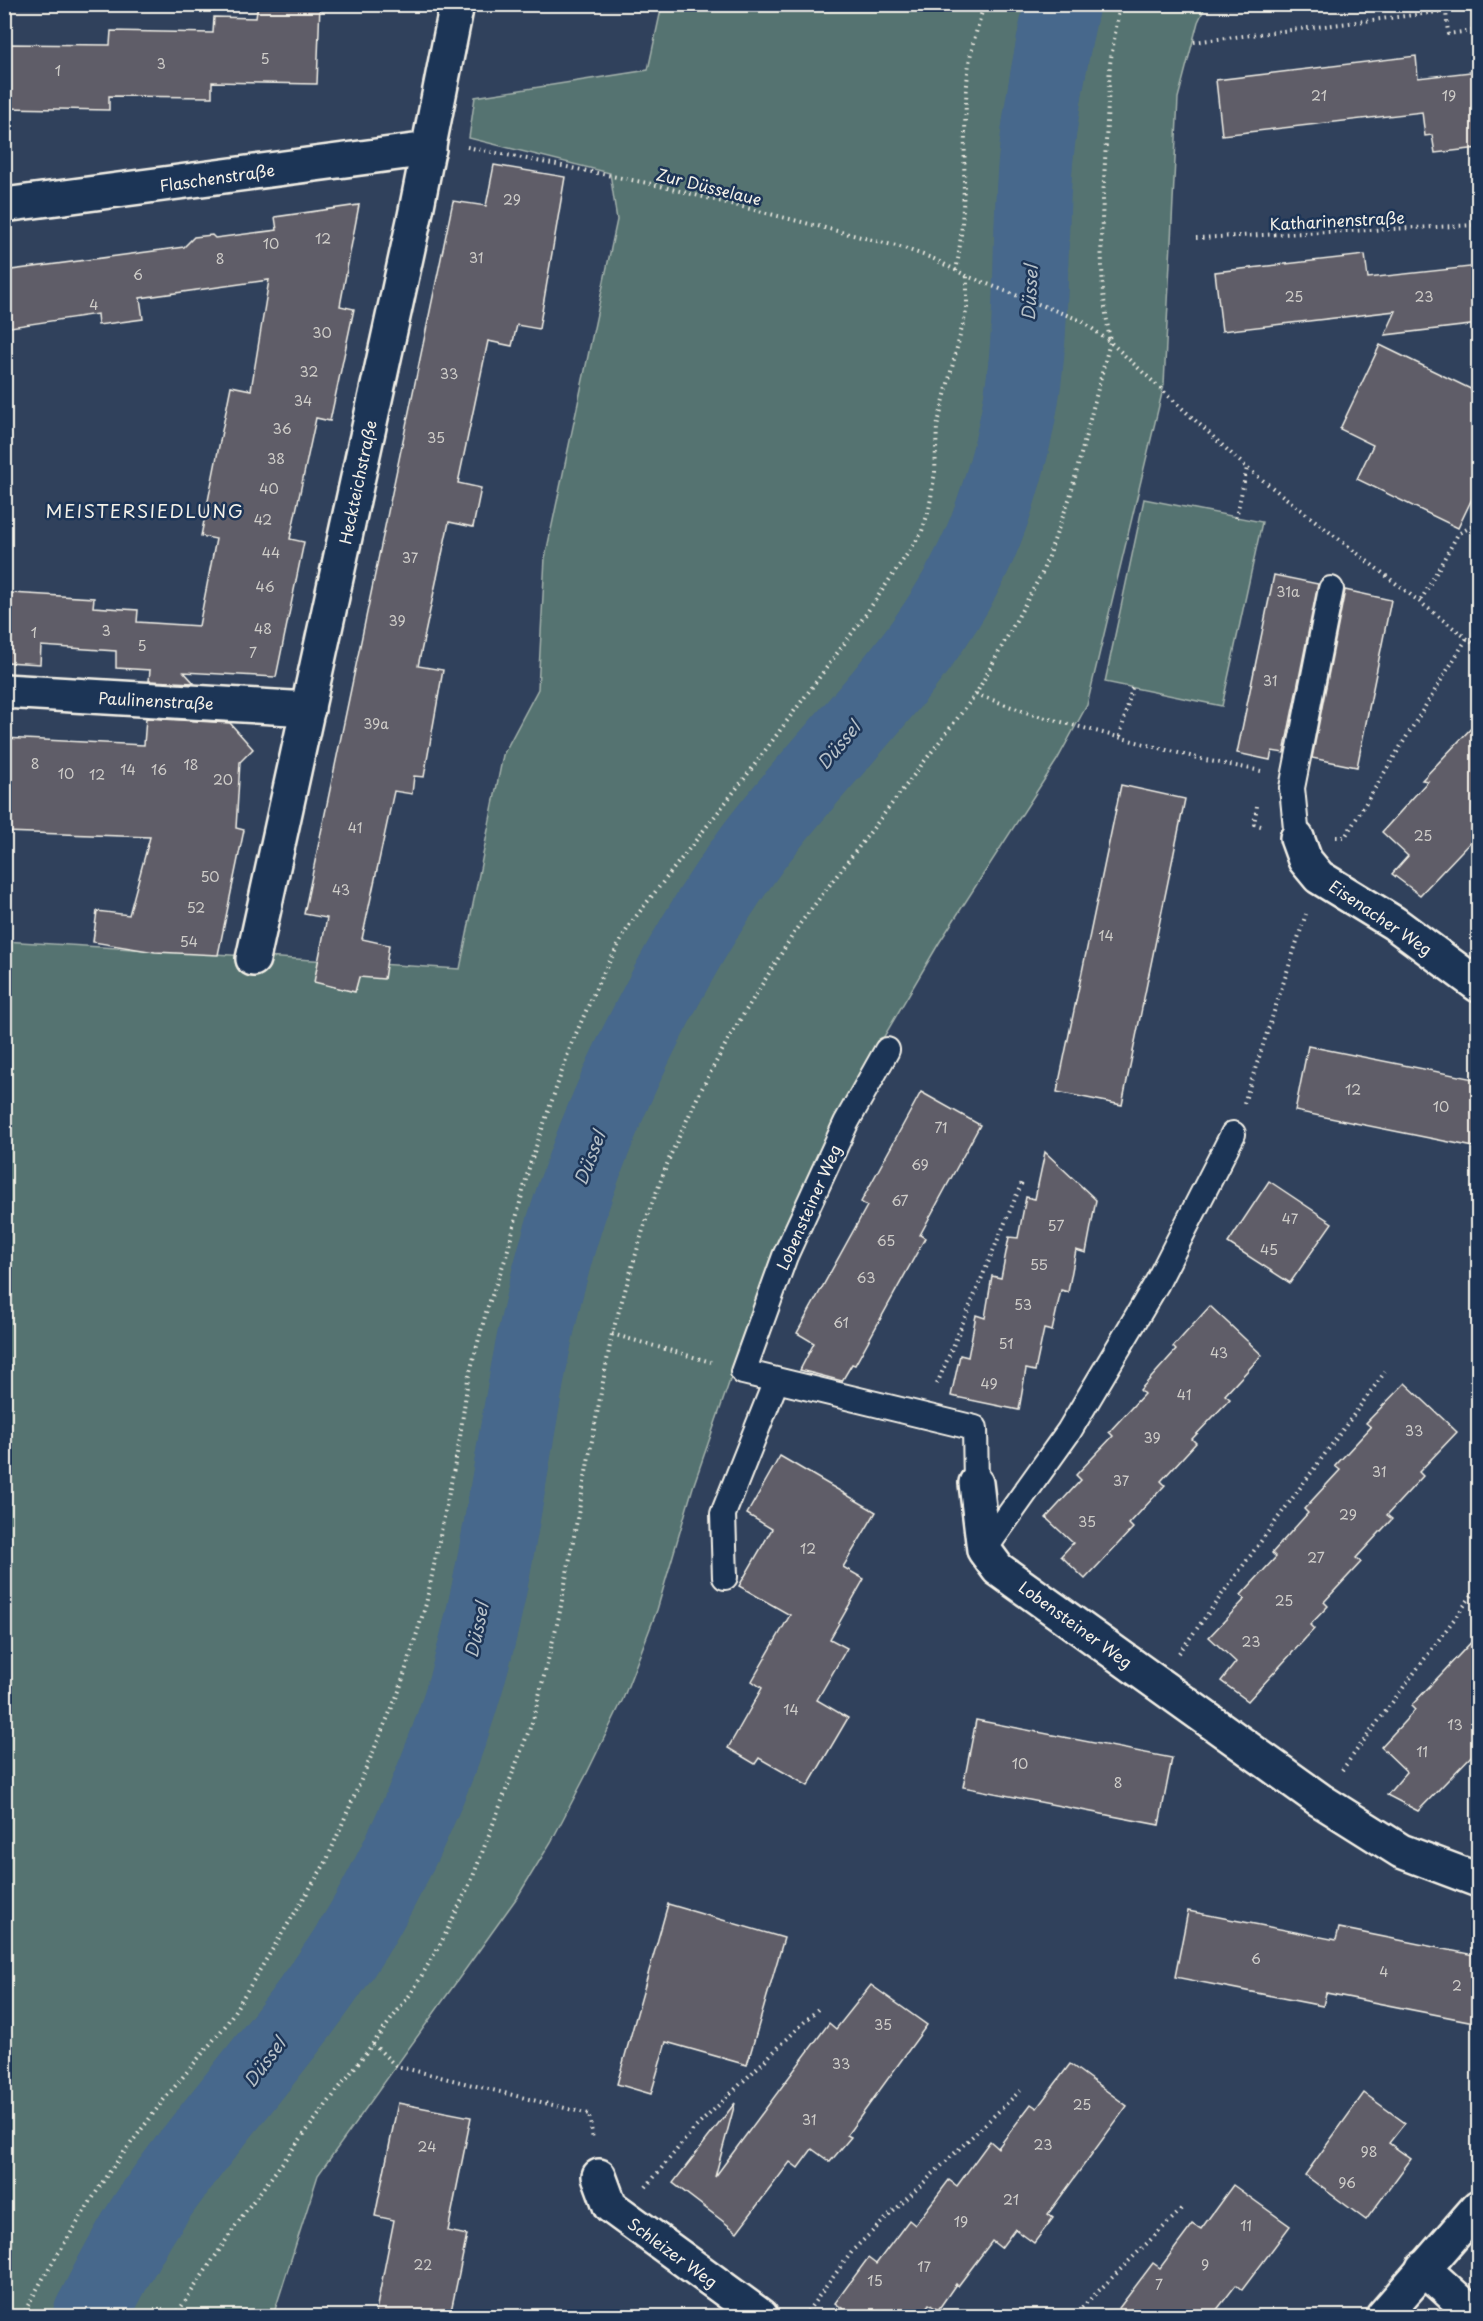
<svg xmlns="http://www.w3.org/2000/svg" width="1483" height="2321" font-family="'Playpen Sans',sans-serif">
  <rect width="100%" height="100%" fill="#30415c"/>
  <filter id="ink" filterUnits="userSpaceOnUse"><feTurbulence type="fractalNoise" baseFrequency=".0167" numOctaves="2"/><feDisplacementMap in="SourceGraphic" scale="12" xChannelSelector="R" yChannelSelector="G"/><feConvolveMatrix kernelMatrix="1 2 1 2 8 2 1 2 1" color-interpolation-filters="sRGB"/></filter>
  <g filter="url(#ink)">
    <g fill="#557371" stroke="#a4b2ac" stroke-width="1.5">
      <path d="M662,5H1056L1030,156L1015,415L985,522L930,628L754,839L679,948L590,1139L545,1270L482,1587L444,1723L404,1831L324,1967L137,2219L84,2316H5L4,941L460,969L503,755L538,689L545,558L617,220L610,173L469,138L475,97L648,70Z"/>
      <path d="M1067,5H1206L1198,22L1178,98L1164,385L1087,705L1057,760L939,943L879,1045L756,1305L693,1487L657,1610L623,1699L586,1775L551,1842L518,1896L318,2175L273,2316H113L145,2251L341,1967L398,1865L460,1720L511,1505L545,1315L571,1219L622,1087L700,941L778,824L935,637L997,515L1029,402L1041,155L1051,67Z"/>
      <path d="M1144,499L1262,522L1222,706L1105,682Z"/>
    </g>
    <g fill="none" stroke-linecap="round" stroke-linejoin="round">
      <path stroke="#46678c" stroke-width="75" d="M90,2316C108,2282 125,2247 146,2215C211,2119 293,2035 354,1937C391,1877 429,1793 452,1727C496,1601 508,1466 535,1336C556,1236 591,1137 636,1045C668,980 711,904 754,846C837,736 946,647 992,513C1009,464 1021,414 1026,362C1033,294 1029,225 1036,157C1041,105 1051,55 1062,4"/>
    </g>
    <g fill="#5e5d68" stroke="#f4f1e8" stroke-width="1.5">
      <path d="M258,4H320L317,84L212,82V97L109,96V110L7,108V44L110,45L111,31L213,33L214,17L256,18Z"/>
      <path d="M1416,56L1418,78L1479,71V148L1435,153L1432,135L1425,136L1422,112L1222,135L1216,80Z"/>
      <path d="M494,165L565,177L539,329L517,325L512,346L488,341L458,483L481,488L473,527L449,522L418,666L443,670L424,777L414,776L412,794L394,791L362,939L389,945L384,979L359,977L355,992L314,982L327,918L304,914L453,201L486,206Z"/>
      <path d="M359,205L340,306L354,309L330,421L316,418L290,539L304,542L276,677L184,672L194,683L149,681L150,670L116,668V651L41,646L40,664L6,662L11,593L94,598L93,607L138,610L137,622L199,626L216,539L201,536L231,386L251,390L269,280L140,298L143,319L98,325L97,314L4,328V271L184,247L194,237L212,235L215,238L277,230L275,217Z"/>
      <path d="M1365,255L1368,278L1479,266V324L1385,335L1396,311L1222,331L1215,272Z"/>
      <path d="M1380,345L1479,393V484L1458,528L1357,479L1373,445L1340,429Z"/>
      <path d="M1274,575L1318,584L1284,753L1272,751L1270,760L1237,753Z"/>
      <path d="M1345,590L1391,600L1357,767L1312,758Z"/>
      <path d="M146,718L230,723L253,749L240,762L236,828L244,830L218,955L155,952L93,942L97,911L129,915L150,837L4,832V738L144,745Z"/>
      <path d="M1479,720V833L1420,895L1392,874L1408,856L1382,832L1428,781L1422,780Z"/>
      <path d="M1121,785L1185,799L1122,1105L1057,1092Z"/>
      <path d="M1308,1046L1479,1080V1148L1295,1111Z"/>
      <path d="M921,1092L980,1125L920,1235L925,1238L855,1365L852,1364L842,1381L800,1370L814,1343L797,1333L867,1206L861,1202Z"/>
      <path d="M1045,1152L1096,1200L1086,1253L1076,1250L1068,1292L1061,1290L1052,1331L1044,1329L1035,1371L1026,1369L1019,1410L951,1396L960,1355L968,1357L976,1315L985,1318L992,1276L1001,1278L1009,1237L1018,1238L1026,1197L1035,1199Z"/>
      <path d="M1269,1181L1332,1223L1290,1283L1228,1243Z"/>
      <path d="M1210,1306L1262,1355L1225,1395L1230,1399L1192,1439L1196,1443L1161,1481L1165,1485L1129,1524L1133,1528L1085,1579L1061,1556L1073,1543L1046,1518L1081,1480L1076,1475L1113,1436L1109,1432L1144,1394L1140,1390L1176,1350L1173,1347Z"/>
      <path d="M1405,1383L1457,1432L1419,1472L1423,1476L1387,1515L1392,1519L1356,1558L1361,1562L1324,1602L1328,1606L1310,1625L1314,1629L1248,1701L1221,1681L1236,1662L1209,1637L1245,1599L1241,1595L1276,1557L1272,1553L1308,1513L1304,1509L1340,1470L1335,1466L1371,1427L1366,1423Z"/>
      <path d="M780,1456L876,1512L843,1567L864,1579L830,1639L847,1648L817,1700L848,1718L808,1786L759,1758L755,1764L728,1748L762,1688L752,1681L790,1615L739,1586L772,1529L747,1514Z"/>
      <path d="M1479,1634V1748L1418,1811L1387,1795L1407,1772L1381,1747L1415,1710L1411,1706Z"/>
      <path d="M976,1720L1172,1758L1159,1825L963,1787Z"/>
      <path d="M668,1904L784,1938L747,2065L666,2042L651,2094L617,2084Z"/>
      <path d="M1188,1911L1336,1940L1339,1928L1479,1956V2023L1326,1993L1323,2006L1175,1977Z"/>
      <path d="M871,1985L927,2025L847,2135L851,2137L830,2162L812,2149L798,2168L790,2162L737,2232L673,2183L735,2103L715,2177L829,2023L836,2029Z"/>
      <path d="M1070,2064L1127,2106L1048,2214L1053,2218L1034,2243L1015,2229L1001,2248L992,2241L958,2286L956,2284L938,2310L929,2304L920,2316H853L835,2303L868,2258L876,2264L909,2220L915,2225L949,2180L957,2186L990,2141L998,2148L1031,2104L1037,2108Z"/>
      <path d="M1364,2093L1405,2123L1389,2143L1411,2159L1366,2220L1305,2175Z"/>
      <path d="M398,2103L471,2117L448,2231L467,2235L450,2316H375L394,2220L375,2216Z"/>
      <path d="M1233,2185L1290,2226L1242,2290L1236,2285L1212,2316H1113L1153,2263L1160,2268L1193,2224L1201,2229Z"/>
    </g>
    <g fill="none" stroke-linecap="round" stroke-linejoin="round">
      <defs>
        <g id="service">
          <path d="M1297,838L1292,788L1331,589"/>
          <path d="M887,1050L846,1123L785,1256L743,1372L975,1428L976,1483"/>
          <path d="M984,1550L1069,1431L1157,1283L1233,1134"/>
          <path d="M725,1577L723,1514L776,1381"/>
        </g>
        <g id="minor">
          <path d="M4,205L429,149"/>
          <path d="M4,691L308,709"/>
          <path d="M1297,838L1305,860L1319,877L1394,923L1478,985"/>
          <path d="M253,959L415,216L457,4"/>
          <path d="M976,1483L984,1550L998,1569L1320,1800L1401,1851L1478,1880"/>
          <path d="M599,2176L610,2206L761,2316"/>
          <path d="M1423,2268L1476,2316"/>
          <path d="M1383,2316L1478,2207"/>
        </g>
      </defs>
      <use href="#service" stroke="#f4f1e8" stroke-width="28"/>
      <use href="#minor" stroke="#f4f1e8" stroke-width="38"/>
      <g stroke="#f4f1e8" stroke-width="4" stroke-dasharray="1.5 4.5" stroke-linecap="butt">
        <path d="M1194,42L1446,11L1448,34L1478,30"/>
        <path d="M467,147L652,184L904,248L934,259L967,276L1082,321L1110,342L1247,468L1478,647"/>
        <path d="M1196,238L1478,225"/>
        <path d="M956,271C968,206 962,139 968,72C970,50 978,27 984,4"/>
        <path d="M1236,518L1247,468"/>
        <path d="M1421,600L1458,534L1478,523"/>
        <path d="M976,694L1031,714L1205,760L1261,771"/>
        <path d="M1120,736L1132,688"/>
        <path d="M1257,806L1254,824L1261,826"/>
        <path d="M1336,837H1345L1467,638"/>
        <path d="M1244,1103L1306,914"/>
        <path d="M612,1334L711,1362"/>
        <path d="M937,1384L1023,1180"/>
        <path d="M1179,1653L1385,1372"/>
        <path d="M1342,1770L1478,1587"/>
        <path d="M373,2044L396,2066L589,2114L593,2140"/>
        <path d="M646,2187L693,2130L820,2007"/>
        <path d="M22,2316L49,2268L107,2175L162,2102L226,2025L326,1862L399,1691L426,1604L459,1444L468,1379L487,1309L506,1257L530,1164L571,1045L600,979L630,924L744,779L861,621L921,534L929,510L935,472L937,427L967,308V276"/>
        <path d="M175,2316L245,2212L412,1992L442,1941L472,1879L533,1720L559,1616L612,1334L647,1217L671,1154L700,1092L730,1036L799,925L976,694L1042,573L1070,497L1110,342L1103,293L1101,239L1110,64L1120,4"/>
        <path d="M804,2316L854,2249L1021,2090"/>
        <path d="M1073,2316L1184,2207"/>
      </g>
      <use href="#service" stroke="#1d3557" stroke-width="24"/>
      <use href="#minor" stroke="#1d3557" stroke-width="33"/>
    </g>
  </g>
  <g text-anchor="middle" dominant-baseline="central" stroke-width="5" stroke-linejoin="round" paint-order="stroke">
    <g font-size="14" fill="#ceccc8">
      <text x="265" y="58">5</text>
      <text x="161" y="63">3</text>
      <text x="58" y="70">1</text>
      <text x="1319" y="95">21</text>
      <text x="1449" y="95">19</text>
      <text x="512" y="199">29</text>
      <text x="323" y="238">12</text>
      <text x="271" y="243">10</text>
      <text x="476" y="257">31</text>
      <text x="220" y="258">8</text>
      <text x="138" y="274">6</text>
      <text x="1294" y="296">25</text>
      <text x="1424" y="296">23</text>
      <text x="94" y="304">4</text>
      <text x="322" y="332">30</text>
      <text x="309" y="371">32</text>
      <text x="449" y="373">33</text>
      <text x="303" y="400">34</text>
      <text x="282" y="428">36</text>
      <text x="436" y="437">35</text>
      <text x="276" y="458">38</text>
      <text x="269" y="488">40</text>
      <text x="263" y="519">42</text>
      <text x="271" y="552">44</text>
      <text x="410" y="557">37</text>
      <text x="265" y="586">46</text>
      <text x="1288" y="591">31a</text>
      <text x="397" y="620">39</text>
      <text x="263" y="628">48</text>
      <text x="106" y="630">3</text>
      <text x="34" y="632">1</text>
      <text x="142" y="645">5</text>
      <text x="253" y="652">7</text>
      <text x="1270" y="680">31</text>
      <text x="376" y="723">39a</text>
      <text x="35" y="763">8</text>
      <text x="191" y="764">18</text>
      <text x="128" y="769">14</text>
      <text x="159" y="769">16</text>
      <text x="66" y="773">10</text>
      <text x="97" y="774">12</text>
      <text x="223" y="779">20</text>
      <text x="355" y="827">41</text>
      <text x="1423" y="835">25</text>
      <text x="210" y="876">50</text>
      <text x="341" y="889">43</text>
      <text x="196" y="907">52</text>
      <text x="1106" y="935">14</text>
      <text x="189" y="941">54</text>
      <text x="1353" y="1089">12</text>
      <text x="1441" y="1106">10</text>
      <text x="941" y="1127">71</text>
      <text x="920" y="1164">69</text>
      <text x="900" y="1200">67</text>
      <text x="1290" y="1218">47</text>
      <text x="1056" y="1225">57</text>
      <text x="886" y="1240">65</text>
      <text x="1269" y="1249">45</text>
      <text x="1039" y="1264">55</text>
      <text x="866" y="1277">63</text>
      <text x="1023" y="1304">53</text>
      <text x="841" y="1322">61</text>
      <text x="1006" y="1343">51</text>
      <text x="1219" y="1352">43</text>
      <text x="989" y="1383">49</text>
      <text x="1184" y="1394">41</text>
      <text x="1414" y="1430">33</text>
      <text x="1152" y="1437">39</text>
      <text x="1379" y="1471">31</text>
      <text x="1121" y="1480">37</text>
      <text x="1348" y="1514">29</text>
      <text x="1087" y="1521">35</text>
      <text x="808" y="1548">12</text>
      <text x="1316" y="1557">27</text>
      <text x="1284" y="1600">25</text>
      <text x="1251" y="1641">23</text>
      <text x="791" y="1709">14</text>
      <text x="1455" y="1724">13</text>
      <text x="1422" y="1751">11</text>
      <text x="1020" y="1763">10</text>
      <text x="1118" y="1782">8</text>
      <text x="1256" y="1958">6</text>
      <text x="1384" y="1971">4</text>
      <text x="1457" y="1985">2</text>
      <text x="883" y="2024">35</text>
      <text x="841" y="2063">33</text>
      <text x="1082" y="2104">25</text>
      <text x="809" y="2119">31</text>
      <text x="1043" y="2144">23</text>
      <text x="427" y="2146">24</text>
      <text x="1369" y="2151">98</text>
      <text x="1347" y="2182">96</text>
      <text x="1011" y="2199">21</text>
      <text x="961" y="2221">19</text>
      <text x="1246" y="2225">11</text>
      <text x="423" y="2264">22</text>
      <text x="1205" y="2264">9</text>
      <text x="924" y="2266">17</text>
      <text x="875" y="2280">15</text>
      <text x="1159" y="2284">7</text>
    </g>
    <g font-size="16" fill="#f4f1e8" stroke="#1d3557">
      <text transform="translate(217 177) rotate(-8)">Flaschenstraße</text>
      <text transform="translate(709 186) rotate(14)">Zur Düsselaue</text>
      <text transform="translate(1337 220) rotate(-3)">Katharinenstraße</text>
      <text transform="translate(357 482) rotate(-78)">Heckteichstraße</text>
      <text transform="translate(156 700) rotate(3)">Paulinenstraße</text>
      <text transform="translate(1381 917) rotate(34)">Eisenacher Weg</text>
      <text transform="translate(808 1207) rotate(-66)">Lobensteiner Weg</text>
      <text transform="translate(1076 1624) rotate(36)">Lobensteiner Weg</text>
      <text transform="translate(673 2252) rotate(36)">Schleizer Weg</text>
    </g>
    <g font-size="18" font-style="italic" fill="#b7c1c8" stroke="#1d3557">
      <text transform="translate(1029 293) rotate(-87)">Düssel</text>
      <text transform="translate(838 745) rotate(-50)">Düssel</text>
      <text transform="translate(589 1158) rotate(-69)">Düssel</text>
      <text transform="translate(476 1630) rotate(-78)">Düssel</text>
      <text transform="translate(264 2062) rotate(-53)">Düssel</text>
    </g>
    <g font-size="18" letter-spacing="1.5" fill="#f4f1e8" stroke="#1d3557">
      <text x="145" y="510">MEISTERSIEDLUNG</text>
    </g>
  </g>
  <rect width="1483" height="2321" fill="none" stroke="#1d3557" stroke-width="24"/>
  <rect x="12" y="12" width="1459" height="2297" fill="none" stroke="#f4f1e8" stroke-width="2" filter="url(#ink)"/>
</svg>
